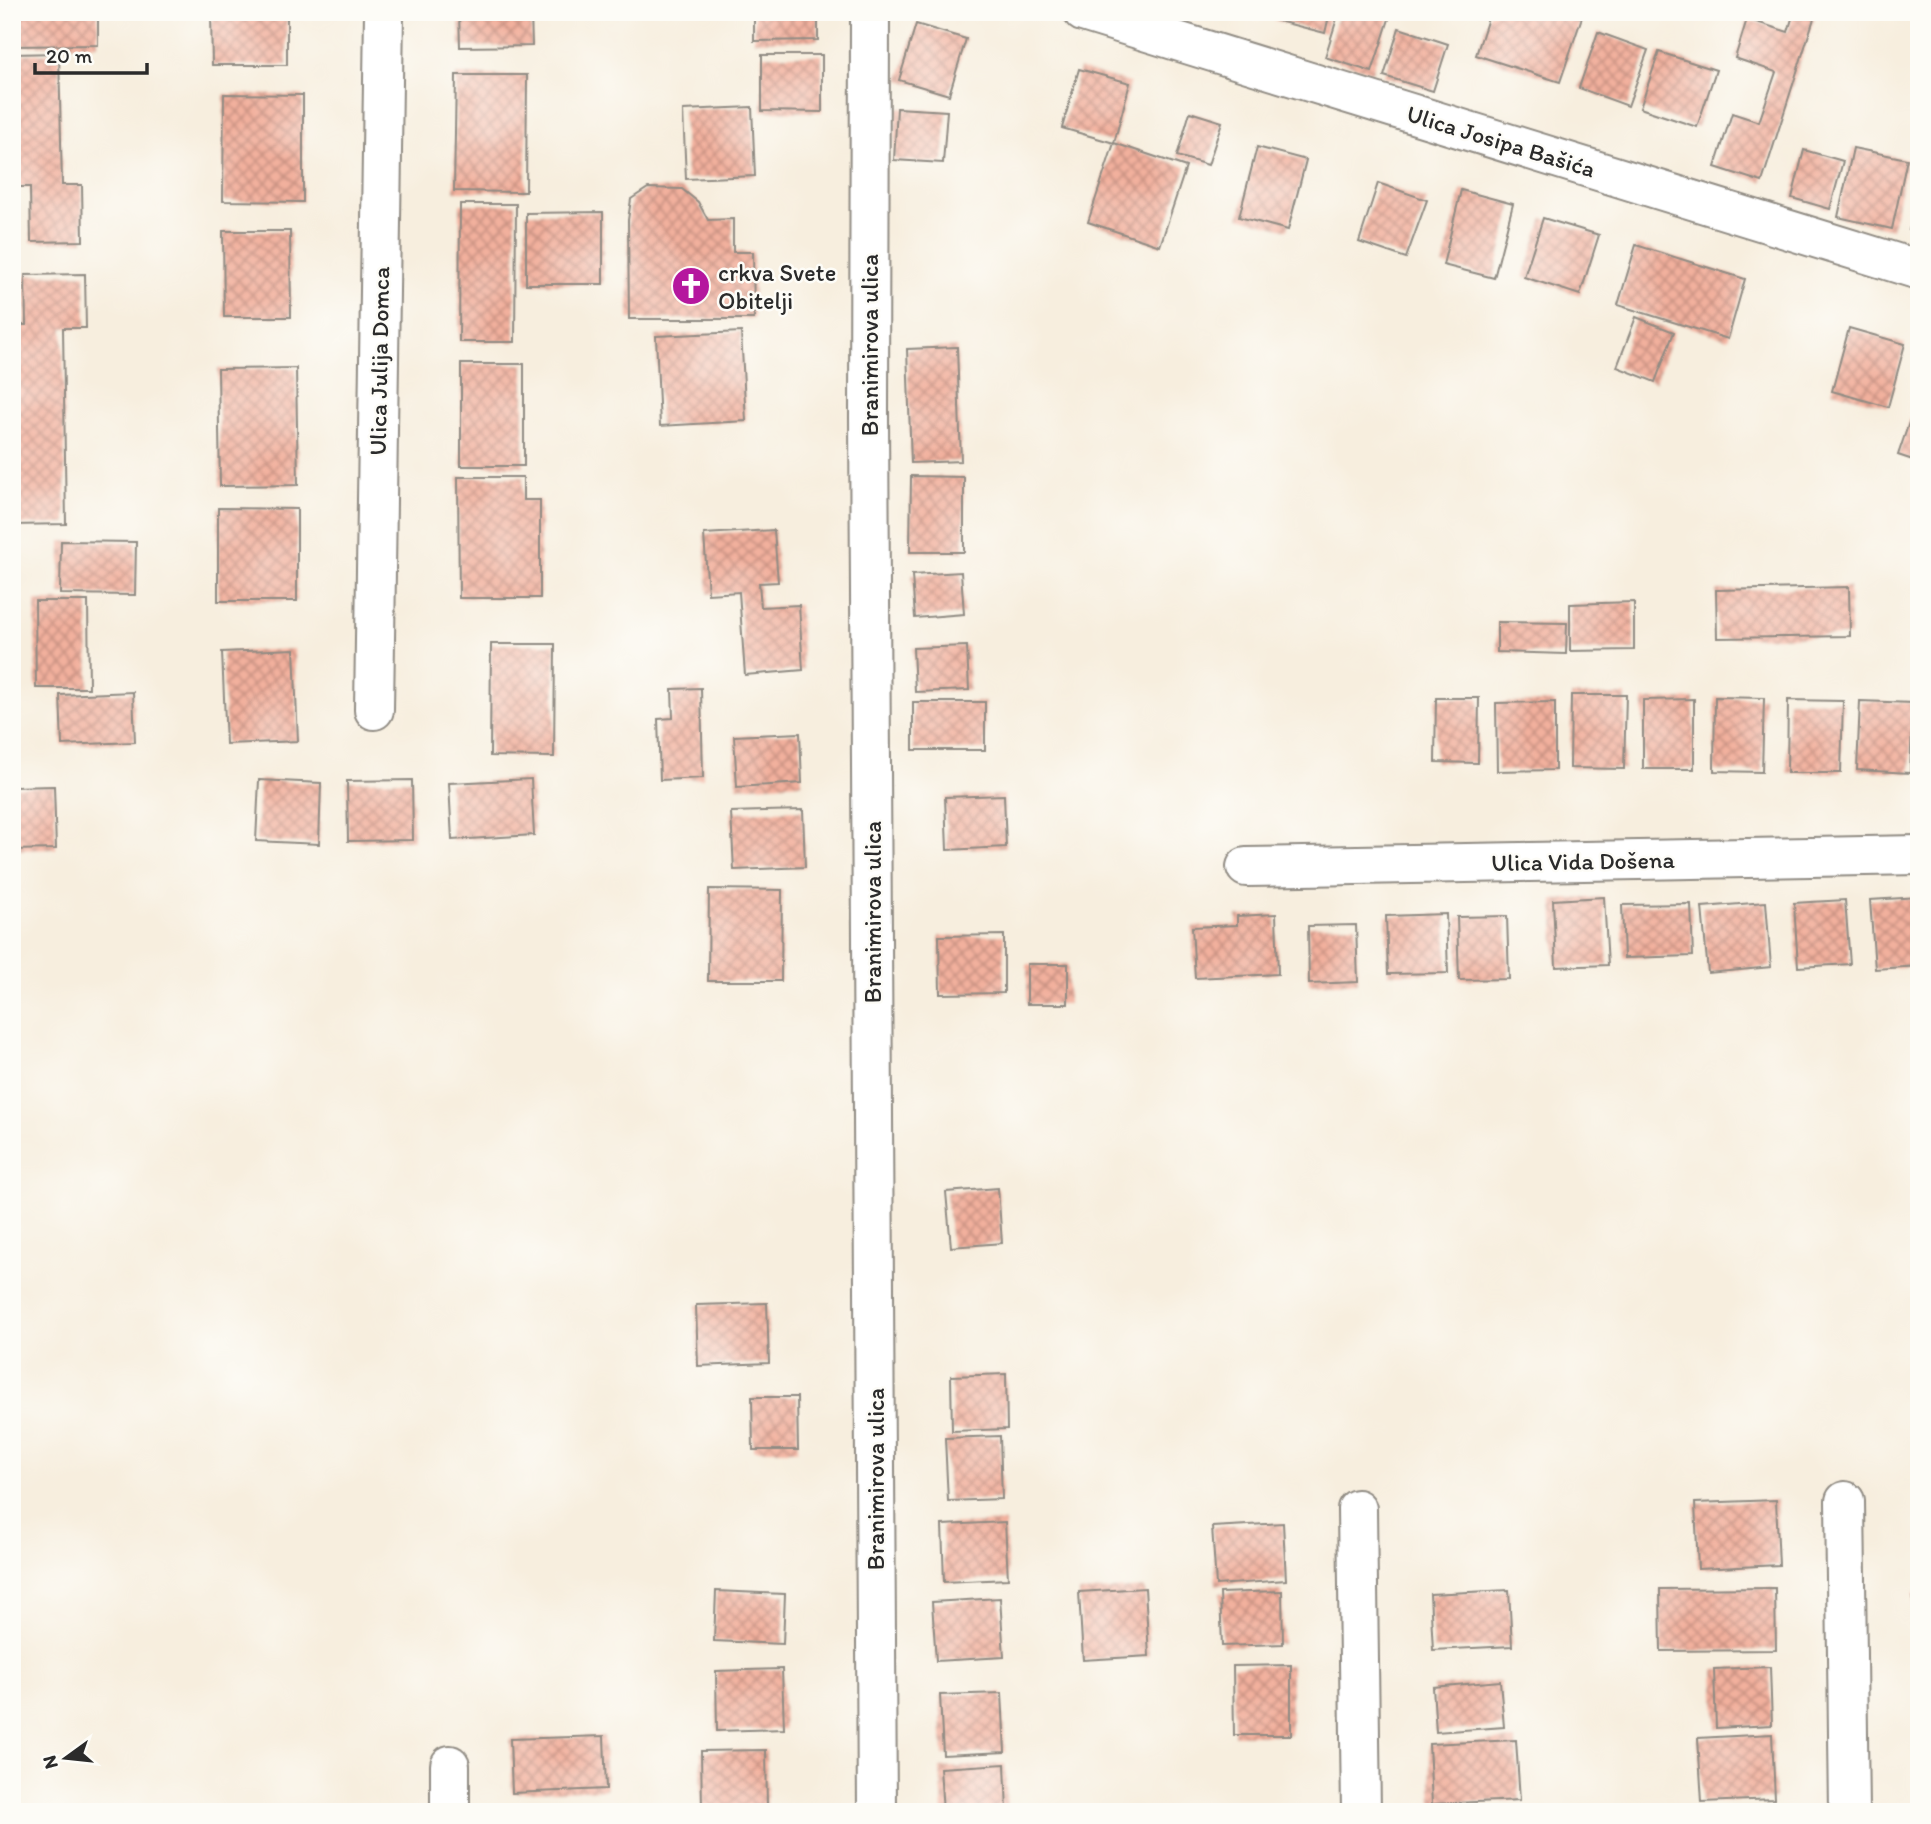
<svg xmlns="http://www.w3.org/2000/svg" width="1931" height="1824" font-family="Itim,sans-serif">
  <defs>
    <pattern id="building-cross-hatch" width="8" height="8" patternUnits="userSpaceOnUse" patternTransform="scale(1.75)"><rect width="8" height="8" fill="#f2b09d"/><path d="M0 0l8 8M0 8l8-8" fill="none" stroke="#c48f80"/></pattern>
  </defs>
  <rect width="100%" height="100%" fill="#fdfcf7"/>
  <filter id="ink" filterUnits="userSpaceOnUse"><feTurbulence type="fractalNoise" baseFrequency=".0143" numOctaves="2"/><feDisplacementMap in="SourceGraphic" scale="14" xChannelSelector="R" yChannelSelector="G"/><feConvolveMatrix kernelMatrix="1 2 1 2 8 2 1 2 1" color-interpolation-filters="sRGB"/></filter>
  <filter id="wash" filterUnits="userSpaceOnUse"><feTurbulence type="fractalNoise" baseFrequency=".00686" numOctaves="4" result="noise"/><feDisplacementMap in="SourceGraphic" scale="28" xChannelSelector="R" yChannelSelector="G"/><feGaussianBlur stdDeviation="1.57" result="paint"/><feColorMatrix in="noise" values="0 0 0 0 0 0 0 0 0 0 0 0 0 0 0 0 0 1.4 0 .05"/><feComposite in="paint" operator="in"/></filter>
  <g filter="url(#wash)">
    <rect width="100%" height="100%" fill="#f7eede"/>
    <g id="blocks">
      <g fill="url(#building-cross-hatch)">
        <path d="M12,12H98V45L12,46Z"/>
        <path d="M211,12H287V65H212Z"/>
        <path d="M459,12H531L532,46L460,47Z"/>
        <path d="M774,12H818V40L754,41V14Z"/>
        <path d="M1275,12H1330L1325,33L1274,20Z"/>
        <path d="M1339,12H1377L1390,16L1372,72L1325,57Z"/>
        <path d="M1490,12H1567L1582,17L1560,82L1476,55Z"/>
        <path d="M1794,12H1816L1762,182L1715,167L1732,113L1759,122L1776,72L1735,58L1747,19L1788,32Z"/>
        <path d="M916,24L966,39L949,95L899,80Z"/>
        <path d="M1399,28L1448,44L1433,91L1384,76Z"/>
        <path d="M1598,32L1648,50L1628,106L1579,88Z"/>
        <path d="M1659,52L1716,70L1697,127L1640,108Z"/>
        <path d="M59,53L62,185H82L83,241L31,242L30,187H12V54Z"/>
        <path d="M762,55H822V112L762,111Z"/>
        <path d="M1079,69L1130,83L1114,143L1186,167L1160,246L1088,222L1114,143L1062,128Z"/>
        <path d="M456,75H527L526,192L454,191Z"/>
        <path d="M224,94L303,95V202L223,201Z"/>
        <path d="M752,107L755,176L686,179L683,110Z"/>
        <path d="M897,108L947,111L943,163L894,160Z"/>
        <path d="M1190,112L1222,122L1208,165L1177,156Z"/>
        <path d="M1257,147L1306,160L1288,230L1239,217Z"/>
        <path d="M1853,148L1907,159L1892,229L1838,217Z"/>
        <path d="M1804,150L1843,161L1830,209L1792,198Z"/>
        <path d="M1378,183L1427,200L1406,258L1359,242Z"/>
        <path d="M648,188L682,189L698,202L708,220L733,219V252H753L754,319H629L628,220L631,199Z"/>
        <path d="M1461,190L1513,204L1494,278L1443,265Z"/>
        <path d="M1919,198V232L1909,230Z"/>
        <path d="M460,204H516L515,342H459Z"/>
        <path d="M603,212V284H526V213Z"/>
        <path d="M1543,218L1599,235L1580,295L1524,277Z"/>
        <path d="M223,231H290L291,317H224Z"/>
        <path d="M1636,245L1745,279L1728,339L1618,305Z"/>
        <path d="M85,274L86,328H63L66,524L12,525V325H26L25,275Z"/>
        <path d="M1636,317L1674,332L1655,382L1617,367Z"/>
        <path d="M1849,328L1905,344L1888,407L1832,391Z"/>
        <path d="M741,332L746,421L660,426L656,336Z"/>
        <path d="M957,347L961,461L911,463L907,349Z"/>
        <rect x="461" y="364" width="63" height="102"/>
        <path d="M296,368L298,485L220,486L218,369Z"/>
        <path d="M1919,393V462L1898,455Z"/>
        <path d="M911,476L964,477V552H910Z"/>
        <path d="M458,477H523V500H540V598H459Z"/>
        <path d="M218,508L297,509V601H218Z"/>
        <path d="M774,530L778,582L759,583L761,607L799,605L803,670L745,675L739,592L708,594L704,534Z"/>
        <path d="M61,541L136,542L135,595L60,594Z"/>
        <path d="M961,572L964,614L915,618L912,575Z"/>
        <path d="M1849,587L1850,636L1717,638L1716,590Z"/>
        <path d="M35,601H88L89,688H36Z"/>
        <path d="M1634,602V650L1570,651V604Z"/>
        <path d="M1497,622L1567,623L1566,654L1497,652Z"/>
        <path d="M491,644H555L554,757L490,756Z"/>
        <path d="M967,646L969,690L915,692L913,648Z"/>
        <path d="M294,649L298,741L226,744L222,652Z"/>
        <path d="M701,688L703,778L660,780L658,719L673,718L672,689Z"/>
        <path d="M133,692L135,742L62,745L60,695Z"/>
        <path d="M1571,695H1626L1624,769L1570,768Z"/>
        <path d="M1715,697L1764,698L1762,772L1714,771Z"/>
        <path d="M1436,698H1479L1478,763L1435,762Z"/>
        <path d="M1694,699V769H1643V700Z"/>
        <path d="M1788,700L1843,701L1841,773H1787Z"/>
        <path d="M1860,701L1913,703L1910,773L1857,770Z"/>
        <rect x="913" y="702" width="72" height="48"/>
        <path d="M1555,702V770L1497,771L1496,703Z"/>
        <path d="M800,733L802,783L737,787L734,736Z"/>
        <path d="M531,779L534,835L452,840L449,783Z"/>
        <path d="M259,780L321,783L319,844L256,841Z"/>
        <path d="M412,780L413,840L348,841L347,781Z"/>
        <path d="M54,786L56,849L12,850V787Z"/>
        <path d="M1004,795L1006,847L947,850L945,797Z"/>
        <path d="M803,810L805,867L734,870L731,812Z"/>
        <path d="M709,889L782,890L781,981H708Z"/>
        <path d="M1604,897L1608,965L1556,967L1553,900Z"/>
        <path d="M1919,897V966L1875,969L1870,900Z"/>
        <path d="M1845,900L1850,964L1798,967L1794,903Z"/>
        <path d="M1766,902L1771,967L1708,973L1702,907Z"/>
        <path d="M1691,904L1693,956L1624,958L1622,905Z"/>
        <path d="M1276,914L1278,974L1195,978L1192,927L1237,925V916Z"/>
        <path d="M1446,914L1448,973L1388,974L1386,916Z"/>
        <path d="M1507,916L1509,979L1459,980L1457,917Z"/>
        <path d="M1356,925L1358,982L1309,984L1308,926Z"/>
        <path d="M1004,935V993L940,994L939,936Z"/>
        <rect x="1027" y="964" width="41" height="40"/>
        <path d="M998,1188L1002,1243L951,1247L946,1192Z"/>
        <path d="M767,1303L769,1363L698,1366L696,1305Z"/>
        <path d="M1006,1374L1007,1429L952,1431L951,1376Z"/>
        <path d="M752,1397H797L798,1450H753Z"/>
        <path d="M1000,1436L1002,1499L948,1501L945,1438Z"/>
        <path d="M1776,1500L1779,1565L1698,1569L1695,1503Z"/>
        <path d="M1005,1522L1008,1579L944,1582L942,1525Z"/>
        <path d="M1283,1523L1286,1580L1216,1585L1212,1527Z"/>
        <path d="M1145,1588L1149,1656L1083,1660L1079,1592Z"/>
        <path d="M1775,1588L1776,1650L1661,1651L1660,1589Z"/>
        <path d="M1509,1590L1512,1646L1433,1650L1430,1594Z"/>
        <path d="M716,1591L785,1594L783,1644L714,1641Z"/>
        <path d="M1282,1591L1283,1644L1222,1646L1220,1593Z"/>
        <path d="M1913,1593H1919V1655H1916Z"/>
        <path d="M1000,1598L1004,1657L936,1661L932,1602Z"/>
        <path d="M1291,1665V1735H1234L1233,1666Z"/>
        <path d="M1770,1667L1772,1725L1716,1728L1714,1669Z"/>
        <path d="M782,1669L784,1729L717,1731L716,1671Z"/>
        <path d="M1500,1681L1504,1727L1436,1732L1433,1687Z"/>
        <path d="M1002,1693L1005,1752L943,1755L940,1695Z"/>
        <path d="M1772,1734L1775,1799L1702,1802L1698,1738Z"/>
        <path d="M604,1736L606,1789L512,1793L510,1739Z"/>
        <path d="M1516,1740L1520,1800L1432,1804L1429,1744Z"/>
        <path d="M766,1750L767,1807L702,1808L701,1751Z"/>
        <path d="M1005,1764L1007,1812H943L940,1768Z"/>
        <rect x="602" y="1808" width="40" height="4"/>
      </g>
    </g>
  </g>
  <g filter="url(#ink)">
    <use href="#blocks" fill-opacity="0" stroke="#918c84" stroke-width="2"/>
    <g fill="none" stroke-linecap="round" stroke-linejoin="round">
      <defs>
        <g id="minor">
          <path d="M870,12L869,417L877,1812"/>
          <path d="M1083,12L1919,270"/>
          <path d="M374,710L384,12"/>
          <path d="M1246,867L1919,855"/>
          <path d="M1845,1501L1849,1812"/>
          <path d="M1357,1509L1361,1812"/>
          <path d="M450,1765V1812"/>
        </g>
      </defs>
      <use href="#minor" stroke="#918c84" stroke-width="42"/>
      <use href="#minor" stroke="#fff" stroke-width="38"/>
    </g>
  </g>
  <defs>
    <symbol id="church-disc" viewBox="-11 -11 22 22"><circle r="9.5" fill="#b5179e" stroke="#fdfcf7"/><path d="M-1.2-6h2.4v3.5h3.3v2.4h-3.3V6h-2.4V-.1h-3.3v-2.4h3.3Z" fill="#fff"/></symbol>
  </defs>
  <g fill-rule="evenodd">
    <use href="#church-disc" x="669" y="264" width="44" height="44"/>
  </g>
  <g text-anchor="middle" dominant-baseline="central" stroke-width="5" stroke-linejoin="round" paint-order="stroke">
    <g font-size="24" fill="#2b2b2b" stroke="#fdfcf7">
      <text transform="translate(1501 141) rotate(17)">Ulica Josipa Bašića</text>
      <text transform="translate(869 345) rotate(-90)">Branimirova ulica</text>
      <text transform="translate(379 361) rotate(-89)">Ulica Julija Domca</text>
      <text transform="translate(1583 861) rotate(-1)">Ulica Vida Došena</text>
      <text transform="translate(872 912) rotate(-90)">Branimirova ulica</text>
      <text transform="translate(875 1479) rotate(-90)">Branimirova ulica</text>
    </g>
    <g font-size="24" fill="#2b2b2b" stroke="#fdfcf7" text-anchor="start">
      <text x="718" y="272">crkva Svete<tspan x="718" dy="28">Obitelji</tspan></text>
    </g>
  </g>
  <rect width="1931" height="1824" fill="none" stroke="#fdfcf7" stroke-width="42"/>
  <g transform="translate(66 1758) rotate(255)" stroke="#fdfcf7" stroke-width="5" paint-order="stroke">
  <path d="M0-5L12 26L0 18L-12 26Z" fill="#2b2b2b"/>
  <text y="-10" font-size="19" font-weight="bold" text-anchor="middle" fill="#2b2b2b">N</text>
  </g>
  <path d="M35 63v10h112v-10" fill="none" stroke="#2b2b2b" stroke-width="3.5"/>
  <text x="46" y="63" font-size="21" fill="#2b2b2b" stroke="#fdfcf7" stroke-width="5" paint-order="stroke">20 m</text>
</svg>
